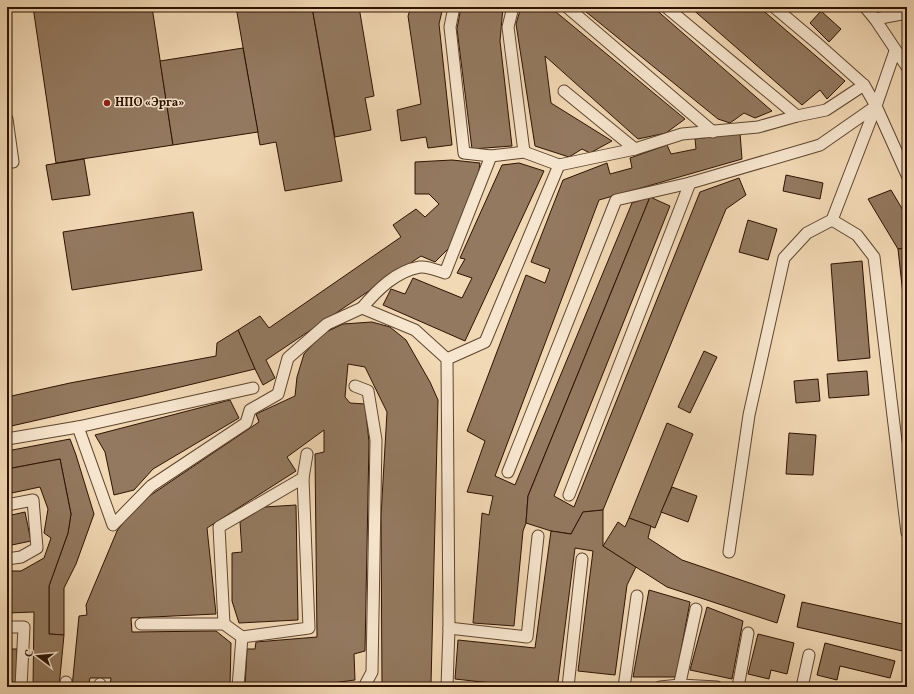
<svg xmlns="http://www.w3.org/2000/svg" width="914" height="694" font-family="Vollkorn,serif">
  <rect width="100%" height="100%" fill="#f2d9b5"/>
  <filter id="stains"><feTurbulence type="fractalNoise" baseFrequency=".005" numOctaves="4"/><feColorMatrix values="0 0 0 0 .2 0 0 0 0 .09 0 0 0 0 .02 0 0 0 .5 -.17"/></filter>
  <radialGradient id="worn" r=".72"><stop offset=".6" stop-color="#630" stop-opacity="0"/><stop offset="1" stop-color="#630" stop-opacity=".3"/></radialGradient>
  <g fill="#93795f" stroke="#2d1201">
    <path d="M33,7H152L173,145L56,163Z"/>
    <path d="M236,7H312L342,181L285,191L276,142L260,145Z"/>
    <path d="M312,7H359L374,96L365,98L371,130L335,137Z"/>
    <path d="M411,7H443L439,24L452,145L428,148L426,137L401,141L397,110L421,104L408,16Z"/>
    <path d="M461,7H503L500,41L512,146L472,149L457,29Z"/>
    <path d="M521,7H550L685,119L666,133L638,139L545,56L551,103L612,141L590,153L582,149L569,157L535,146L516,24Z"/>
    <path d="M580,7H653L772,111L755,118L744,113L730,123L718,119Z"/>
    <path d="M690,7H759L845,81L827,99L820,90L802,105Z"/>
    <path d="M821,11L841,29L829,42L810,23Z"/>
    <path d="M243,48L258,132L173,145L160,61Z"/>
    <path d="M740,133L742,159L599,200L495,476L515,485L632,203L650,197L528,496L526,523L523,531L514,626L473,623L482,513L489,515L493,496L467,492L485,441L467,431L526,275L545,283L550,269L531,262L563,180L607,163L610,174L632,168L630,158L667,145L671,154L696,149L695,139Z"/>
    <path d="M84,159L90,195L52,200L46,165Z"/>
    <path d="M452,160L480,163L477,185L455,242L435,262L421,256L266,360L275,378L263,385L255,369L238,330L260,316L269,328L401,237L393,225L416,209L425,217L439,204L429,194H415V162Z"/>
    <path d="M519,163L544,171L465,341L383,305L391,289L405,294L413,278L462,298L472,278L457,273L465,259L460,258L502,165Z"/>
    <path d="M786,175L823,183L820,199L783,191Z"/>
    <path d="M739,178L746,195L726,209L603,510L583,512L571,534L551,531L526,523L528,496L650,197L670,206L554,496L574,507L700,192Z"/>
    <path d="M891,190L907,217V248L898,249L868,199Z"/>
    <path d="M193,212L202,270L72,290L63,232Z"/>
    <path d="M748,220L777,229L768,260L739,252Z"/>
    <path d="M907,248V331L898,249Z"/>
    <path d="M862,261L870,358L838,361L831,264Z"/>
    <path d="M372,322L390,327L406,340L430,382L438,400L431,684L382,686L381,516L387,412L365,367L348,364L345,397L350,403L365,404L369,442L365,651L354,654L355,680L332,683V687H245L247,649H255L256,642L317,637L315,454L324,452V430L287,457L296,471L207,528L216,614L131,618L132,632L216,631L231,643L230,687H110L111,678H90L88,687H72L79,616L87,615L86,605L117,531L136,505L259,422L256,414L295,396L297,377L304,354L322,334L343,324Z"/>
    <path d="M238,330L255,369L143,396L7,427V397L70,383L216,356L217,343Z"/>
    <path d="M704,351L717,357L690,413L678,407Z"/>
    <path d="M867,371L869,395L829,398L827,374Z"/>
    <path d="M818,379L820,401L796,403L794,381Z"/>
    <path d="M230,400L239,418L153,469L134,490L114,495L105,452L95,435Z"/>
    <path d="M667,423L693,434L655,528L629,518Z"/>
    <path d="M789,433L816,435L813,475L786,474Z"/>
    <path d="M70,439L76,455L94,514L76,564L64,588V635L49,634V586L68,533L71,514L60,459L7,469V451Z"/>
    <path d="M60,459L71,514L68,533L49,586V634L64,635L59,687H33L34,612L7,613V571H21L44,558L51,538L44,533L48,509L40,487L7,494V469Z"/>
    <path d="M672,487L697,496L688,522L661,512Z"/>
    <path d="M296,505L298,620L239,623L232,601V553L242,552L240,522L264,507Z"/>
    <path d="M603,510V546L636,567L627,585L615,675L578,671L593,551L575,548L558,682L534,687H527L455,679L458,640L535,648L551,531L571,534L583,512Z"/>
    <path d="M25,512L31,541L7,546V516Z"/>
    <path d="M629,518L651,526L648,538L682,560L785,595L777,623L667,587L603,546L618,522L625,527Z"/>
    <path d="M649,590L690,602L676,677H633Z"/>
    <path d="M802,602L907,625V652L797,627Z"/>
    <path d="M707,607L743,621L732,679L690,670Z"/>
    <path d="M758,634L794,643L787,674L771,670L769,679L748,674Z"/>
    <path d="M825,643L895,661L890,678L840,666L837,680L817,675Z"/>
    <path d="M7,649H17L16,687H7Z"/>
  </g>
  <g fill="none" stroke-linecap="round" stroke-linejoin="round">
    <defs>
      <g id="lane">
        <path d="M454,7L450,27L464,153L491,156L524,152L559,165L635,149L682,134L758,127L797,116L826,110L864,85L876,106L907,175"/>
        <path d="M513,7L508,27L524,152"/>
        <path d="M567,7L713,132"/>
        <path d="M666,7L797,116"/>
        <path d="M774,7L818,44L864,85"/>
        <path d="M865,7L875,19L907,67"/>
        <path d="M875,19L907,13"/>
        <path d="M564,91L635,149"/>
        <path d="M7,119L13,162"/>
        <path d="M832,220L857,235L874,257L907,533"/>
        <path d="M362,308C377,290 396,271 420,267C428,266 438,271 445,273L491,156"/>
        <path d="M447,359L485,342L559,165"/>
        <path d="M355,386L368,391L376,440L372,672L364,687"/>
        <path d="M78,427L113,525L151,486L246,423L250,410L278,394L288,358L327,324L362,308L415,330L447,359L449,628L447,687"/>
        <path d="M7,439L78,427L253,388"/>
        <path d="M508,472L616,200L690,183"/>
        <path d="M303,478L307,454"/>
        <path d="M569,495L690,183L820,145L876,106L895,51"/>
        <path d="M7,505L33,500L37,548L21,557L7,559"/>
        <path d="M729,552L749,415L784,258L807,233L832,220L876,106"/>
        <path d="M141,624H224L242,637"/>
        <path d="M224,624L219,527L303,478L309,628L242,637L238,687"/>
        <path d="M7,627H24L21,687"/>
        <path d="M449,628L527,637L538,536"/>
        <path d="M66,687V682"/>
        <path d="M100,687V684"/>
        <path d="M568,687L582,559"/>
        <path d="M624,687L637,596"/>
        <path d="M660,687L680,685L717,687"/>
        <path d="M679,687L696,609"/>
        <path d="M738,687L748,633"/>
        <path d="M802,687L809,655"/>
      </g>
    </defs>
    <use href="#lane" stroke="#5e442e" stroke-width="13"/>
    <use href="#lane" stroke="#f7e6cf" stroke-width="11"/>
  </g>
  <circle fill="#8f2418" stroke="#f7e6cf" stroke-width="1.5" cx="107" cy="103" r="4"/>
  <g text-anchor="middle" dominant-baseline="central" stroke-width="3" stroke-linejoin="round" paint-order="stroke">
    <g font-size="12" font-weight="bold" fill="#2d1201" stroke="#f7e6cf" text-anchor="start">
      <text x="115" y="103">НПО «Эрга»</text>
    </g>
  </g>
  <rect width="914" height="694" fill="none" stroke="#f2d9b5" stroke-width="24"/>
  <rect x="8" y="8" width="898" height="678" fill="none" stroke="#2d1201" stroke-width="2"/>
  <rect x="12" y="12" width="890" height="670" fill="none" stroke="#2d1201"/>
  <g transform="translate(38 656) rotate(286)" stroke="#f7e6cf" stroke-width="3" paint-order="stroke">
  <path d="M0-3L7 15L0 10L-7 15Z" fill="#2d1201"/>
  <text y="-6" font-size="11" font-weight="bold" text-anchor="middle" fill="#2d1201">С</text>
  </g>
  <rect width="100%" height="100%" filter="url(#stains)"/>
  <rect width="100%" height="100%" fill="url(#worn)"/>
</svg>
